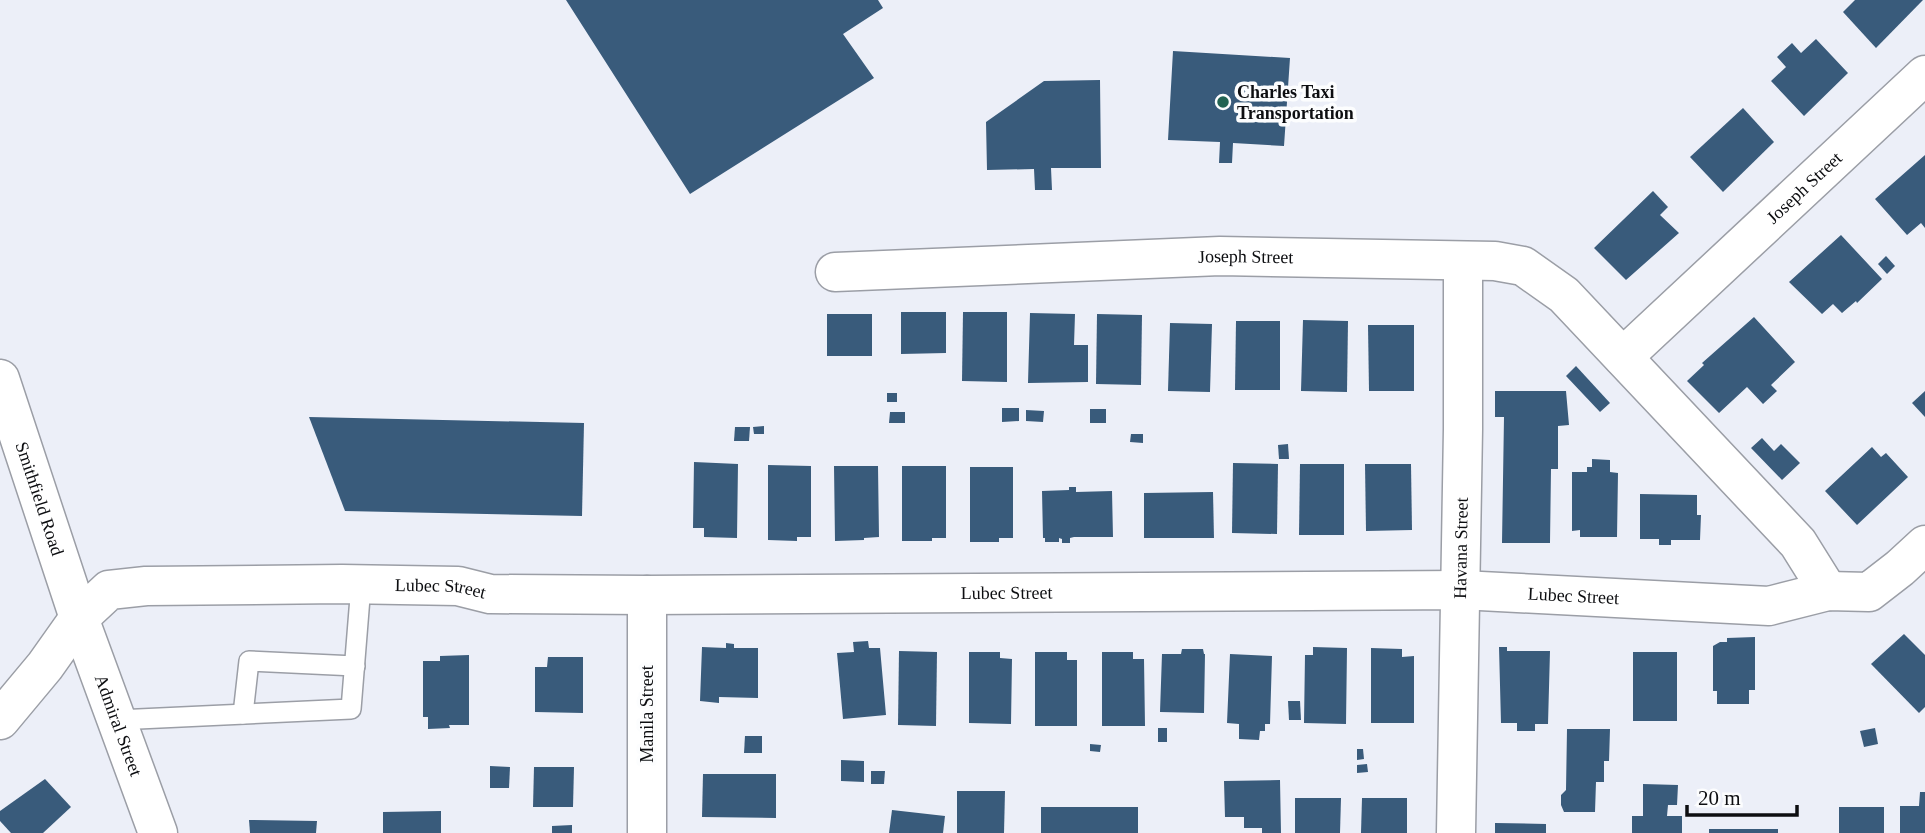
<svg xmlns="http://www.w3.org/2000/svg" width="1925" height="833" font-family="Georgia,serif">
  <rect width="100%" height="100%" fill="#eceff8"/>
  <g fill="#395b7b">
    <path d="M566,0H878L883,8L843,34L874,78L690,194Z"/>
    <path d="M1855,0H1923L1876,48L1843,12Z"/>
    <path d="M1816,39L1848,73L1804,116L1771,81L1786,67L1777,57L1792,43L1801,53Z"/>
    <path d="M1173,51L1290,58L1284,146L1233,143L1232,163H1219L1220,142L1168,140Z"/>
    <path d="M1100,80L1101,168H1051L1052,190H1035L1034,169L987,170L986,122L1044,81Z"/>
    <path d="M1743,108L1774,142L1723,192L1690,157Z"/>
    <path d="M1925,155V228L1921,223L1907,235L1875,199Z"/>
    <path d="M1653,191L1668,207L1660,215L1679,233L1626,280L1594,248Z"/>
    <path d="M1841,235L1882,279L1857,303L1856,301L1842,313L1833,304L1822,314L1789,282Z"/>
    <path d="M1886,256L1895,266L1887,274L1878,264Z"/>
    <path d="M901,312H946V353L901,354Z"/>
    <path d="M963,312H1007V382L962,381Z"/>
    <path d="M1030,313L1075,314L1074,345H1088V382L1028,383Z"/>
    <rect x="827" y="314" width="45" height="42"/>
    <path d="M1097,314L1142,315L1141,385L1096,384Z"/>
    <path d="M1754,317L1795,362L1771,385L1777,391L1763,404L1747,387L1719,413L1687,381L1704,365L1702,363Z"/>
    <path d="M1303,320L1348,321L1347,392L1301,391Z"/>
    <path d="M1236,321H1280V390H1235Z"/>
    <path d="M1170,323L1212,324L1210,392L1168,391Z"/>
    <path d="M1368,325H1414V391H1369Z"/>
    <path d="M1576,366L1610,403L1600,412L1566,376Z"/>
    <path d="M1495,391H1566L1569,425L1558,426V469H1551L1550,543H1502L1504,417H1495Z"/>
    <path d="M1925,391V417L1912,403Z"/>
    <rect x="887" y="393" width="10" height="9"/>
    <path d="M1002,408H1019V421L1002,422Z"/>
    <rect x="1090" y="409" width="16" height="14"/>
    <path d="M1026,410L1044,411L1043,422L1026,421Z"/>
    <path d="M890,412H905V423H889Z"/>
    <path d="M309,417L584,423L582,516L345,511Z"/>
    <path d="M764,426V434H754L753,427Z"/>
    <path d="M735,427H750L749,441H734Z"/>
    <path d="M1131,434H1143V443L1130,442Z"/>
    <path d="M1762,438L1774,451L1781,444L1800,463L1782,480L1751,448Z"/>
    <path d="M1288,444L1289,459H1279L1278,445Z"/>
    <path d="M1872,447L1881,457L1886,453L1908,477L1857,525L1825,491Z"/>
    <path d="M1592,459L1610,460V472L1618,473L1617,537H1580V530L1572,531V472H1587V467H1592Z"/>
    <path d="M694,462L738,464L737,538L704,537V528H693Z"/>
    <path d="M1233,463L1278,464L1277,534L1232,533Z"/>
    <path d="M1300,464H1344V535H1299Z"/>
    <path d="M1365,464H1411L1412,530L1366,531Z"/>
    <path d="M768,465L811,466V537H797V541L768,540Z"/>
    <path d="M834,466H878L879,537L864,538V540L835,541Z"/>
    <path d="M902,466H946V538H932V541H902Z"/>
    <path d="M970,467H1013V538H999V542H970Z"/>
    <path d="M1069,487H1076V492L1112,491L1113,537H1074L1070,538V543H1062V539L1059,538V542H1045V538H1043L1042,491L1069,490Z"/>
    <path d="M1213,492L1214,538H1144V493Z"/>
    <path d="M1640,494L1697,495V515H1701L1700,540H1671V545H1659V539H1640Z"/>
    <path d="M1904,634L1925,655V707L1919,713L1871,664Z"/>
    <path d="M1755,637V690H1749V704H1717V691H1713V646L1720,642H1727V638Z"/>
    <path d="M868,641L869,648H880L886,715L843,719L837,653L854,652L853,642Z"/>
    <path d="M726,643L734,644V648H758V698L719,697V703L700,701L702,647L726,648Z"/>
    <path d="M1313,647L1347,648L1346,724L1304,723L1305,655H1313Z"/>
    <path d="M1499,647H1507V651H1550L1548,724H1535V731H1517V723H1501Z"/>
    <path d="M1371,648L1402,649V657L1414,656V723H1371Z"/>
    <path d="M1182,649H1203L1204,654H1205L1204,713L1160,712L1162,654H1181Z"/>
    <path d="M899,651L937,652L936,726L898,725Z"/>
    <path d="M969,652H1000V658L1012,659L1011,724L969,723Z"/>
    <path d="M1035,652H1067V660H1077V726H1035Z"/>
    <path d="M1102,652H1133V659H1144L1145,726H1102Z"/>
    <rect x="1633" y="652" width="44" height="69"/>
    <path d="M1230,654L1272,656L1270,724H1265V731H1260L1259,740L1239,739V724L1227,723Z"/>
    <path d="M469,655V725H449L450,728L428,729V717H423V661H440V656Z"/>
    <path d="M548,657H583V713L535,712V667H547Z"/>
    <path d="M1288,701H1300L1301,720H1289Z"/>
    <rect x="1158" y="728" width="9" height="14"/>
    <path d="M1875,728L1878,744L1864,747L1860,731Z"/>
    <path d="M1567,729H1610L1609,761H1604V782H1596L1595,812H1564L1561,805V795L1566,790Z"/>
    <path d="M745,736H762V753H744Z"/>
    <path d="M1090,744L1101,745L1100,752L1090,751Z"/>
    <path d="M1357,749H1363L1364,759L1357,760Z"/>
    <path d="M841,760L864,761V782L841,781Z"/>
    <path d="M1367,764L1368,772L1357,773V765Z"/>
    <path d="M490,766L510,767L509,788H490Z"/>
    <path d="M534,767H574L573,807H533Z"/>
    <path d="M871,771H885L884,784H871Z"/>
    <path d="M703,774H776V818L702,817Z"/>
    <path d="M45,779L71,807L43,833H11L0,821V811Z"/>
    <path d="M1280,780L1281,833H1262V828H1244V817H1225L1224,781Z"/>
    <path d="M1643,784L1678,785L1677,805H1668L1667,816H1682V833H1632V816H1643Z"/>
    <path d="M957,791H1005L1004,833H957Z"/>
    <path d="M1920,792H1925V833H1900V806H1919Z"/>
    <path d="M1295,798H1341L1340,833H1295Z"/>
    <path d="M1362,798H1407V833H1361Z"/>
    <rect x="1041" y="807" width="97" height="26"/>
    <rect x="1839" y="807" width="45" height="26"/>
    <path d="M892,810L945,816L943,833H889Z"/>
    <path d="M441,811V833H383V812Z"/>
    <path d="M249,820L317,821L316,833H250Z"/>
    <path d="M1495,823L1546,824V833H1495Z"/>
    <path d="M572,825V833H552V826Z"/>
    <rect x="1709" y="829" width="69" height="4"/>
  </g>
  <g fill="none" stroke-linecap="round" stroke-linejoin="round">
    <defs>
      <g id="lane">
        <path d="M243,714L249,661L355,666"/>
        <path d="M117,720L351,709L361,585"/>
      </g>
      <g id="street">
        <path id="s1" d="M835,272L1220,256L1495,261L1523,266L1564,295L1798,543L1828,591"/>
        <path id="s2" d="M1623,357L1925,75"/>
        <path d="M647,595V833"/>
        <path id="s3" d="M1456,833L1463,429V262"/>
      </g>
      <g id="secondary">
        <path id="s4" d="M0,379L79,618L158,833"/>
        <path id="s5" d="M0,720L45,666L79,618L109,590L146,586L342,584L458,586L490,594L647,595L1461,590L1769,606L1828,591L1869,592L1900,568L1925,545"/>
      </g>
    </defs>
    <use href="#lane" stroke="#9b9ea6" stroke-width="22"/>
    <use href="#street" stroke="#9b9ea6" stroke-width="41"/>
    <use href="#secondary" stroke="#9b9ea6" stroke-width="41"/>
    <use href="#lane" stroke="#fff" stroke-width="19"/>
    <use href="#street" stroke="#fff" stroke-width="38"/>
    <use href="#secondary" stroke="#fff" stroke-width="38"/>
  </g>
  <circle fill="#226352" stroke="#fcfdfe" stroke-width="2.5" cx="1223" cy="102" r="7"/>
  <g text-anchor="middle" dominant-baseline="central" stroke-width="7" stroke-linejoin="round" paint-order="stroke">
    <g font-size="18" font-weight="bold" fill="#0d0e11" stroke="#fcfdfe" text-anchor="start">
      <text x="1237" y="92">Charles Taxi<tspan x="1237" dy="21">Transportation</tspan></text>
    </g>
    <g font-size="18" fill="#0d0e11" stroke="#fcfdfe">
      <text stroke="none"><textPath href="#s2" startOffset="248">Joseph Street</textPath></text>
      <text stroke="none"><textPath href="#s1" startOffset="411">Joseph Street</textPath></text>
      <text stroke="none"><textPath href="#s4" startOffset="126">Smithfield Road</textPath></text>
      <text stroke="none"><textPath href="#s3" startOffset="285">Havana Street</textPath></text>
      <text stroke="none"><textPath href="#s5" startOffset="502">Lubec Street</textPath></text>
      <text stroke="none"><textPath href="#s5" startOffset="1069">Lubec Street</textPath></text>
      <text stroke="none"><textPath href="#s5" startOffset="1636">Lubec Street</textPath></text>
      <text transform="translate(647 714) rotate(-90)">Manila Street</text>
      <text stroke="none"><textPath href="#s4" startOffset="366">Admiral Street</textPath></text>
    </g>
  </g>
  <path d="M1687 805v10h110v-10" fill="none" stroke="#0d0e11" stroke-width="3.5"/>
  <text x="1698" y="805" font-size="21" fill="#0d0e11" stroke="#fcfdfe" stroke-width="5" paint-order="stroke">20 m</text>
</svg>
